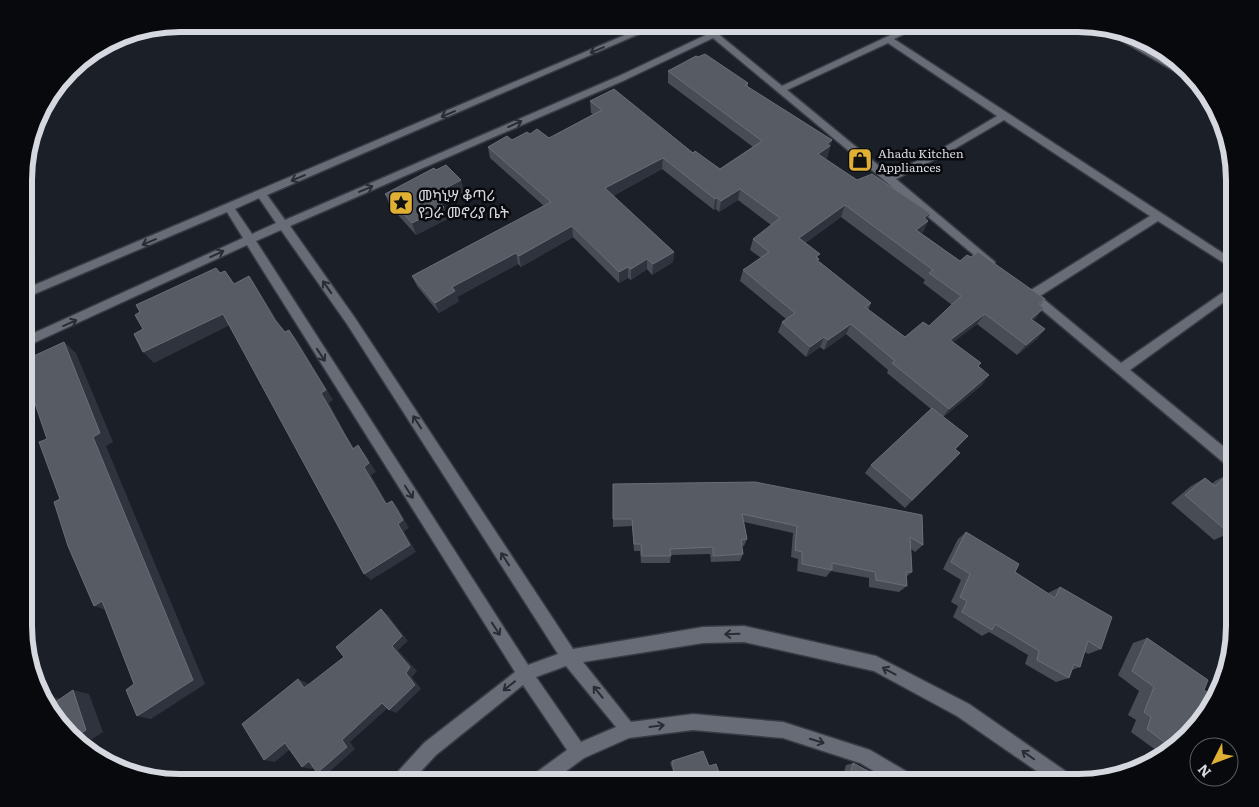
<svg xmlns="http://www.w3.org/2000/svg" width="1259" height="807" font-family="Literata,'Noto Sans Ethiopic',serif">
  <rect width="100%" height="100%" fill="#1b1f28"/>
  <g fill="none" stroke-linecap="round" stroke-linejoin="round">
    <defs>
      <path id="lane" d="M335,24H374L356,29Z"/>
      <g id="street">
        <path d="M651,24H662L267,195L285,220L619,76L708,34L697,24H706L782,86L914,24H924L894,39L1235,261V270L1158,221L1040,296L1121,363L1235,284V294L1130,370L1235,456V470L1230,468L1023,294L1025,291L1031,290L1150,216L1004,120L944,155L896,179L995,262L994,265H986L713,38L625,80L290,226L355,318L573,649L703,627L744,626L876,656L969,704L1074,777L1076,783H1054L957,716L874,671L744,642L703,643L583,662L631,722L693,714L783,722L870,750L916,777L918,783H894L860,763L783,738L693,730L629,738L584,758L550,783H528L530,777L567,750L523,685L436,755L410,783H391L393,777L424,743L515,672L247,245L25,347V337L243,238L227,212L25,298V289ZM888,43L997,116L938,151L889,174L787,90ZM259,198L276,223L252,234L235,209ZM281,230L347,324L558,654L528,665L256,241ZM566,666L616,727L581,742L536,677Z"/>
        <path d="M1104,28L1116,30L1183,69L1191,78H1186L1105,31Z"/>
      </g>
    </defs>
    <use href="#lane" stroke="#383b42" stroke-width="3"/>
    <use href="#street" stroke="#383b42" stroke-width="3"/>
    <use href="#lane" fill="#676c77" fill-rule="evenodd"/>
    <use href="#street" fill="#676c77" fill-rule="evenodd"/>
  </g>
  <g fill="#474c55" fill-rule="evenodd">
    <path d="M668,71L748,83V87L832,140L827,158L825,159L857,180L930,213L927,219L928,221L923,232L921,233L960,261L1045,299L1040,305L1036,318L1033,320L1045,329L1037,339L1017,355L977,324L953,342L981,363L978,366L982,385L943,417L968,436L955,450L960,453L905,508L865,473L871,465L931,409L887,373L888,370L846,334L824,350L820,347L806,357L778,332L782,322L786,319L740,281L743,270L761,258L750,250L753,239L771,225L738,200L719,212L716,209L714,210L662,169L613,196L674,252L673,262L652,275L647,269L631,280L628,278L619,283L573,237L521,267L518,264L457,297L459,301L439,313L417,286L412,276L544,206L490,158L488,147L512,140L530,134L549,138L593,114L591,113L590,101L693,153L720,169L753,147L668,83ZM841,217L925,280L923,283L952,305L929,326L905,337L868,310L871,303L818,261L819,259L805,243Z"/>
    <path d="M464,192L441,205L444,207L447,219L416,235L390,206L385,194Z"/>
    <path d="M1230,473L1234,475L1235,474V547L1223,536L1214,540L1171,503L1191,486L1205,478L1212,484L1215,481Z"/>
    <path d="M613,484L922,515L923,545L915,552L911,549L912,572L906,577L907,586L899,592L869,587V578L831,571L826,577L797,571L798,559L791,557L793,533L744,522L747,539L744,546H742L743,554L740,561L711,562L710,554L671,555L670,563H641L640,551H634L632,526L613,527Z"/>
    <path d="M966,532L1015,572L1048,593L1060,587L1101,649L1088,654L1085,652L1080,667L1072,670L1069,678L1056,682L1025,664L1028,655L989,632L982,636L953,617L958,606L951,602L961,580L943,569L958,539Z"/>
    <path d="M1147,638L1204,690L1209,714L1164,756L1131,732L1136,720L1128,715L1139,691L1118,675L1133,643Z"/>
    <path d="M672,761L709,766L673,771L670,763Z"/>
    <path d="M853,763L886,783H833L834,779H842L846,765Z"/>
  </g>
  <g fill="#2f333d">
    <path d="M832,140L827,158L815,166L818,154L827,144Z"/>
    <path d="M663,158L662,169L605,200V188Z"/>
    <path d="M461,180L464,192L435,208L431,196Z"/>
    <path d="M740,189L738,200L719,212L721,201Z"/>
    <path d="M717,198L716,209L714,210L715,199Z"/>
    <path d="M845,205L841,217L796,249L799,238Z"/>
    <path d="M444,207L447,219L416,235L412,223Z"/>
    <path d="M930,213L925,223L928,221L923,232L911,241L916,230L924,218Z"/>
    <path d="M572,226L573,237L521,267L519,256Z"/>
    <path d="M674,252L673,262L652,275L653,264Z"/>
    <path d="M516,253L518,264L457,297L459,301L439,313L435,303L452,287Z"/>
    <path d="M647,259V269L631,280V269Z"/>
    <path d="M628,267V278L619,283V272Z"/>
    <path d="M249,276L257,288L283,330L275,320Z"/>
    <path d="M1044,308L1036,318L1023,329L1031,319Z"/>
    <path d="M223,314L232,324L154,363L143,352Z"/>
    <path d="M985,314L977,324L943,350L950,340Z"/>
    <path d="M851,324L846,334L824,350L828,340Z"/>
    <path d="M1045,329L1037,339L1017,355L1026,345Z"/>
    <path d="M289,330L297,340L333,400L329,403L347,437L360,457L353,449L321,393Z"/>
    <path d="M824,337L820,347L806,357L810,347Z"/>
    <path d="M64,342L76,353L113,442L106,446L205,684L151,719L137,716L193,680L93,437Z"/>
    <path d="M989,375L982,385L942,418L949,409Z"/>
    <path d="M358,445L365,454L376,472L371,475L392,512L386,504L364,467Z"/>
    <path d="M960,453L952,462L905,508L912,500Z"/>
    <path d="M392,501L398,508L409,528L404,531L416,552L371,580L364,574L398,524Z"/>
    <path d="M102,601L109,611L94,606Z"/>
    <path d="M381,609L388,615L408,641L398,650L417,671L412,677L421,689L396,713L389,710L406,673L392,646Z"/>
    <path d="M298,679L307,683L313,692L304,688Z"/>
    <path d="M73,690L89,694L103,732L83,745L75,737Z"/>
    <path d="M52,697L69,700L54,703Z"/>
    <path d="M382,703L390,706L350,742L355,749L327,774L317,773L342,740Z"/>
    <path d="M285,743L295,745L275,762L264,760Z"/>
    <path d="M309,761L319,762L312,769L302,767Z"/>
    <path d="M201,778L214,779L221,783H209Z"/>
  </g>
  <g fill="#565b64" stroke="#6a6e77" fill-rule="evenodd">
    <path d="M705,54L748,83L745,85L832,140L827,144L830,146L818,154L857,180L872,174L930,213L924,218L928,221L916,230L960,261L967,255L971,257L978,252L1045,299L1039,304L1044,308L1031,319L1045,329L1026,345L985,314L950,340L981,363L978,366L989,375L949,409L892,363L895,361L851,324L828,340L824,337L810,347L782,322L795,313L743,270L769,252L753,239L780,218L740,189L721,201L717,198L715,199L663,158L605,188L674,252L653,264L647,259L631,269L628,267L619,272L572,226L519,256L516,253L452,287L455,291L435,303L412,276L551,202L488,147L507,136L512,140L527,132L530,134L537,129L549,138L602,110L590,101L614,89L693,153L695,151L720,169L762,141L668,71L696,56L698,57ZM845,205L933,270L929,273L961,296L929,326L923,322L905,337L865,307L871,303L817,260L819,259L816,257L820,254L799,238Z"/>
    <path d="M446,165L461,180L431,196L444,207L412,223L385,194L434,168L436,170Z"/>
    <path d="M216,268L220,273L225,271L234,284L249,276L275,320L285,332L289,330L326,390L321,393L353,449L358,445L369,463L364,467L386,504L392,501L403,520L398,524L410,545L364,574L223,314L143,352L134,334L143,329L135,315L140,312L136,305Z"/>
    <path d="M64,342L100,433L93,437L193,680L137,716L126,690L134,684L102,601L94,606L68,546L54,502L60,499L39,442L47,439L25,374V360Z"/>
    <path d="M932,408L968,436L955,449L960,453L912,500L871,465Z"/>
    <path d="M1230,473L1235,476V528L1229,533L1185,495L1205,478L1215,486Z"/>
    <path d="M755,482L922,515L923,545L910,537L912,572H906L907,586L876,580L875,572L832,563V570L802,564V552L795,550L797,526L742,514L747,539L741,540L743,554L713,556V547L670,549L671,556H642L641,544H634L632,519H613V484Z"/>
    <path d="M966,532L1019,564L1015,572L1055,598L1060,587L1112,617L1101,649L1088,641L1080,667L1074,664L1069,678L1037,660L1039,651L995,624L992,630L962,612L967,601L960,597L970,574L951,562Z"/>
    <path d="M381,609L402,636L392,646L410,667L406,673L415,685L389,710L382,703L342,740L347,747L317,773L309,761L302,767L285,743L264,760L242,724L298,679L304,688L344,657L336,647Z"/>
    <path d="M1147,638L1208,680L1204,690L1214,697L1209,714L1172,748L1147,729L1151,717L1144,712L1154,687L1132,671Z"/>
    <path d="M73,690L86,730L75,737L45,705L44,702L52,697L54,703Z"/>
    <path d="M703,751L709,766L716,764L723,783H641L674,771L672,761Z"/>
    <path d="M853,763L887,781L886,783H839L841,778L848,781Z"/>
    <path d="M624,776L626,783H606Z"/>
    <path d="M201,778L209,783H198Z"/>
  </g>
  <defs><path id="oneway-shaft" d="M-6 0H5M1.5-3L5.5 0L1.5 3" fill="none" stroke-width="1.6" stroke-linecap="round" stroke-linejoin="round" transform="scale(1.25)"/></defs>
  <g stroke="#292c32">
    <use href="#oneway-shaft" transform="translate(597 50) rotate(157)"/>
    <use href="#oneway-shaft" transform="translate(448 114) rotate(157)"/>
    <use href="#oneway-shaft" transform="translate(515 124) rotate(-24)"/>
    <use href="#oneway-shaft" transform="translate(298 178) rotate(157)"/>
    <use href="#oneway-shaft" transform="translate(366 189) rotate(-23)"/>
    <use href="#oneway-shaft" transform="translate(149 242) rotate(157)"/>
    <use href="#oneway-shaft" transform="translate(217 254) rotate(-25)"/>
    <use href="#oneway-shaft" transform="translate(327 287) rotate(-125)"/>
    <use href="#oneway-shaft" transform="translate(70 323) rotate(-24)"/>
    <use href="#oneway-shaft" transform="translate(321 355) rotate(57)"/>
    <use href="#oneway-shaft" transform="translate(417 422) rotate(-123)"/>
    <use href="#oneway-shaft" transform="translate(409 492) rotate(57)"/>
    <use href="#oneway-shaft" transform="translate(505 559) rotate(-123)"/>
    <use href="#oneway-shaft" transform="translate(496 629) rotate(57)"/>
    <use href="#oneway-shaft" transform="translate(732 634) rotate(178)"/>
    <use href="#oneway-shaft" transform="translate(889 671) rotate(-152)"/>
    <use href="#oneway-shaft" transform="translate(509 686) rotate(142)"/>
    <use href="#oneway-shaft" transform="translate(598 692) rotate(-129)"/>
    <use href="#oneway-shaft" transform="translate(657 726) rotate(-8)"/>
    <use href="#oneway-shaft" transform="translate(817 741) rotate(17)"/>
    <use href="#oneway-shaft" transform="translate(1028 755) rotate(-145)"/>
  </g>
  <defs>
    <symbol id="shop-square" viewBox="-11 -11 22 22"><rect x="-9" y="-9" width="18" height="18" rx="4" fill="#dfb034" stroke="#08090d"/><path d="M-5-2.5h2.3a2.7 3.5 0 0 1 5.4 0H5L5.5 6h-11ZM-1.5-2.5h3a1.5 2.3 0 0 0-3 0Z" fill="#111"/></symbol>
    <symbol id="sight-square" viewBox="-11 -11 22 22"><rect x="-9" y="-9" width="18" height="18" rx="4" fill="#dfb034" stroke="#08090d"/><path d="M0-6L1.8-2.2L6-1.7L2.9 1.2L3.7 5.4L0 3.3L-3.7 5.4L-2.9 1.2L-6-1.7L-1.8-2.2Z" fill="#111"/></symbol>
  </defs>
  <g fill-rule="evenodd">
    <use href="#shop-square" x="846" y="146" width="28" height="28"/>
    <use href="#sight-square" x="387" y="189" width="28" height="28"/>
  </g>
  <g text-anchor="middle" dominant-baseline="central" stroke-width="5" stroke-linejoin="round" paint-order="stroke">
    <g font-size="12" fill="#d6d8df" stroke="#08090d" text-anchor="start">
      <text x="878" y="153">Ahadu Kitchen<tspan x="878" dy="14">Appliances</tspan></text>
    </g>
    <g font-size="15" fill="#d6d8df" stroke="#08090d" text-anchor="start">
      <text x="418" y="194">መካኒሣ ቆጣሪ<tspan x="418" dy="17">የጋራ መኖሪያ ቤት</tspan></text>
    </g>
  </g>
  <path d="M0 0H1259V807H0ZM180 32H1078A148 148 0 0 1 1226 180V626A148 148 0 0 1 1078 774H180A148 148 0 0 1 32 626V180A148 148 0 0 1 180 32Z" fill="#08090d" fill-rule="evenodd"/>
  <path fill="none" stroke="#d6d8df" stroke-width="6" d="M180 32H1078A148 148 0 0 1 1226 180V626A148 148 0 0 1 1078 774H180A148 148 0 0 1 32 626V180A148 148 0 0 1 180 32Z"/>
  <g transform="translate(1214 762) rotate(228)"><circle r="24" fill="#08090d" stroke="#5a5c61"/>
  <path d="M0-4L9 19L0 12L-9 19Z" fill="#dfb034"/>
  <text y="-8" font-size="14" font-weight="bold" text-anchor="middle" fill="#d6d8df">N</text>
  </g>
</svg>
